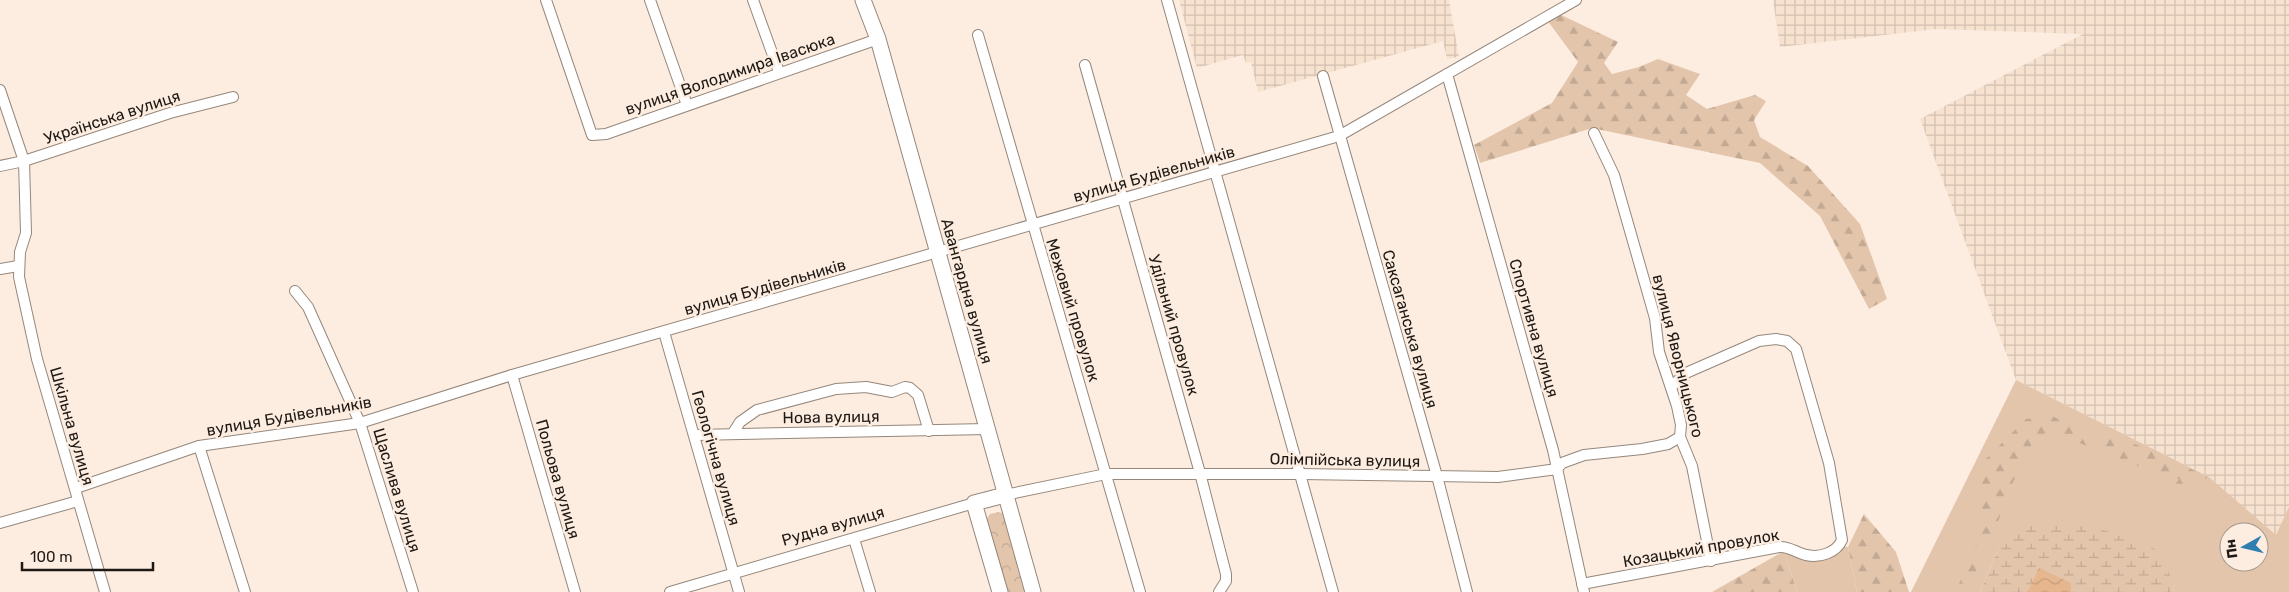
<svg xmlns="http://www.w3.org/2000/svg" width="2289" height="592" font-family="Rubik,sans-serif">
  <defs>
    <pattern id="industrial-grid" width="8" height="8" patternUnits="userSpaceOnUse" patternTransform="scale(1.25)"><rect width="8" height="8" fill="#f7e1cf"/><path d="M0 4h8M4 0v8" fill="none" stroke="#d3c0b1"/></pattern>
    <pattern id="forest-firs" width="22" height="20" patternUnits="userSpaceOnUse" patternTransform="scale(1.25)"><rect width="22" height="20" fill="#e3c5ac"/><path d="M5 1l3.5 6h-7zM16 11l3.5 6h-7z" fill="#c2a993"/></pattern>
    <pattern id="wetland-marsh" width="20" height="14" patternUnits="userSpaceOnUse" patternTransform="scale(1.25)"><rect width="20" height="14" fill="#e3c5ac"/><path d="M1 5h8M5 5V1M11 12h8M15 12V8" fill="none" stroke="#c2a993"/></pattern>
    <pattern id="park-crowns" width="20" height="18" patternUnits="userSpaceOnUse" patternTransform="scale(1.25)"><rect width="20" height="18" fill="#e3c5ac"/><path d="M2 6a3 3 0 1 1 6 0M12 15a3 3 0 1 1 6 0" fill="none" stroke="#c2a993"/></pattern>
    <pattern id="water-waves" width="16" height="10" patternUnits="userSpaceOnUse" patternTransform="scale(1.25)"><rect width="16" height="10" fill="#e6b78f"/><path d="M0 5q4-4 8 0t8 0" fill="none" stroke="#c59d7a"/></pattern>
  </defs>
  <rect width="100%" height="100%" fill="#fdede0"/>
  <g fill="url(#industrial-grid)">
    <path d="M1179,0H1449L1459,57L1447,59L1443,41L1258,92L1251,62L1246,63L1243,55L1197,68Z"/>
    <path d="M1773,0H2289V507L2276,536L2209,477L2016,380L1920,119L2083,34L1936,29L1780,47Z"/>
  </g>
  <g fill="#e3c5ac" fill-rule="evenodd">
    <path d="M2016,380L2209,477L2276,535L2289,507V592H2172L2175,584L1999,547L1980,592H1911ZM2229,532H2259V562H2229Z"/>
    <path d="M1841,546L1848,547L1857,592H1797L1784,551L1804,557Z"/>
  </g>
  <g fill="url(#forest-firs)">
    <path d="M1559,14L1618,42L1604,63L1612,74L1639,67L1658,59L1700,74L1686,95L1707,109L1755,95L1766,101L1754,120L1760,137L1808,166L1860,224L1887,299L1869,309L1820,216L1760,163L1592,128L1480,163L1474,145L1552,103L1578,62L1547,20Z"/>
    <path d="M2052,416L2093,436L2126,440L2209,477L2188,487L2180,497L2169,494L2179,479L2158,474L2049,431L2034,440L2011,486L1996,527L1969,586L1959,584L1985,524L1978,493L1983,462L2026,419Z"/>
    <path d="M1864,514L1896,552L1909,592H1857L1848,547Z"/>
    <path d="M1784,551L1797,592H1712Z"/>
  </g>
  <path fill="url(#wetland-marsh)" d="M2033,524L2093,526L2155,549L2175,584L2172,592H2071L2070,583L2039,569L2027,592H1980L1999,547Z"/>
  <path fill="url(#park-crowns)" d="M999,512L1005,514L1029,592H1005L986,520L990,514Z"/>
  <path fill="url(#water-waves)" d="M2039,568L2071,583V592H2027Z"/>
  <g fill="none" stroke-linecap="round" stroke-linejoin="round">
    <defs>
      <g id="street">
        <path d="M546,0L592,135L606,134L878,39"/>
        <path d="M650,0L687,105"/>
        <path d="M753,0L779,72"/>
        <path d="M1167,0L1333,592"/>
        <path d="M978,35L1140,592"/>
        <path d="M1085,65L1200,473L1226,574V581L1219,592"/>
        <path d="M1447,74L1553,450L1584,592"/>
        <path d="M1323,76L1437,476L1467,592"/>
        <path d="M0,90L24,161L26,233L20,252L19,277L37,359L105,592"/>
        <path d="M1594,133L1614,175L1655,318L1659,352L1677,406L1681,425L1680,437L1692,466L1711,561"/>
        <path d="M0,166L24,161L170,113L233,97"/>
        <path d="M0,269L18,266"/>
        <path d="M295,291L308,307L360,423L413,592"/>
        <path d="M664,332L739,592"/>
        <path d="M512,375L575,592"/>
        <path d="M733,433L740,422L757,410L836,389L866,387L892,392L905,387L910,388L918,395L929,431"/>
        <path d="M695,435L987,429"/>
        <path d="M199,446L245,592"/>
        <path d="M76,488L199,446L360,423L512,375L1339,136L1576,0"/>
        <path d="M1005,495L1106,474H1301L1498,477L1557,469L1562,463L1584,455L1642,449L1668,444L1680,437"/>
        <path d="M0,523L78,501"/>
        <path d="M854,539L870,592"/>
        <path d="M1582,584L1779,547C1790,546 1796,553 1806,555C1820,558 1836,553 1842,540L1829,463L1796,349L1787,341L1776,339L1759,341L1686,373L1671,387"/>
        <path d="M670,592L974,503"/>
      </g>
      <g id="secondary">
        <path d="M863,0L878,39L1033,592"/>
        <path d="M1000,592L974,503L1005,495"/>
      </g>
    </defs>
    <use href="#street" stroke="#95877b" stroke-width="12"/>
    <use href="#secondary" stroke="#95877b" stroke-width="17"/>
    <use href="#street" stroke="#fff" stroke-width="10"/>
    <use href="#secondary" stroke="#fff" stroke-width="15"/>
  </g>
  <g text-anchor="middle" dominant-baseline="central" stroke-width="5" stroke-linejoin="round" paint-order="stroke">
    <g font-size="16" fill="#1e1914" stroke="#fdede0">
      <text transform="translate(730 74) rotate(-19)">вулиця Володимира Івасюка</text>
      <text transform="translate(112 117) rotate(-18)">Українська вулиця</text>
      <text transform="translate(1154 174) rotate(-16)">вулиця Будівельників</text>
      <text transform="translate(765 287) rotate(-16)">вулиця Будівельників</text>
      <text transform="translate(967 291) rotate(74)">Авангардна вулиця</text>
      <text transform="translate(1073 310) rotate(73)">Межовий провулок</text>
      <text transform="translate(1174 325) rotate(74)">Удільний провулок</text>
      <text transform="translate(1534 328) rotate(74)">Спортивна вулиця</text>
      <text transform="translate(1410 329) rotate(74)">Саксаганська вулиця</text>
      <text transform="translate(1678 356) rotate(76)">вулиця Яворницького</text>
      <text transform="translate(289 416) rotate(-10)">вулиця Будівельників</text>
      <text transform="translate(831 417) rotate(-1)">Нова вулиця</text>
      <text transform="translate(72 426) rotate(74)">Шкільна вулиця</text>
      <text transform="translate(716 458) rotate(74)">Геологічна вулиця</text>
      <text transform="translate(1345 460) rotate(1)">Олімпійська вулиця</text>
      <text transform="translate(558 479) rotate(74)">Польова вулиця</text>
      <text transform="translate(397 490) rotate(73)">Щаслива вулиця</text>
      <text transform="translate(833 526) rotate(-16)">Рудна вулиця</text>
      <text transform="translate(1701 548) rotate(-10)">Козацький провулок</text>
    </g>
  </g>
  <g transform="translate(2244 547) rotate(262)"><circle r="24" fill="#fdede0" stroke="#a4988e"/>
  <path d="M0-4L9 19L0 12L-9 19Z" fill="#307daf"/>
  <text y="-8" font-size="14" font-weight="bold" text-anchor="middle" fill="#1e1914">Пн</text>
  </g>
  <path d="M22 562v8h131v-8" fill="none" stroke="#1e1914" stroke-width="2.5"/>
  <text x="30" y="562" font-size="15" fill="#1e1914" stroke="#fdede0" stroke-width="4" paint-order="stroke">100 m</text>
</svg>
